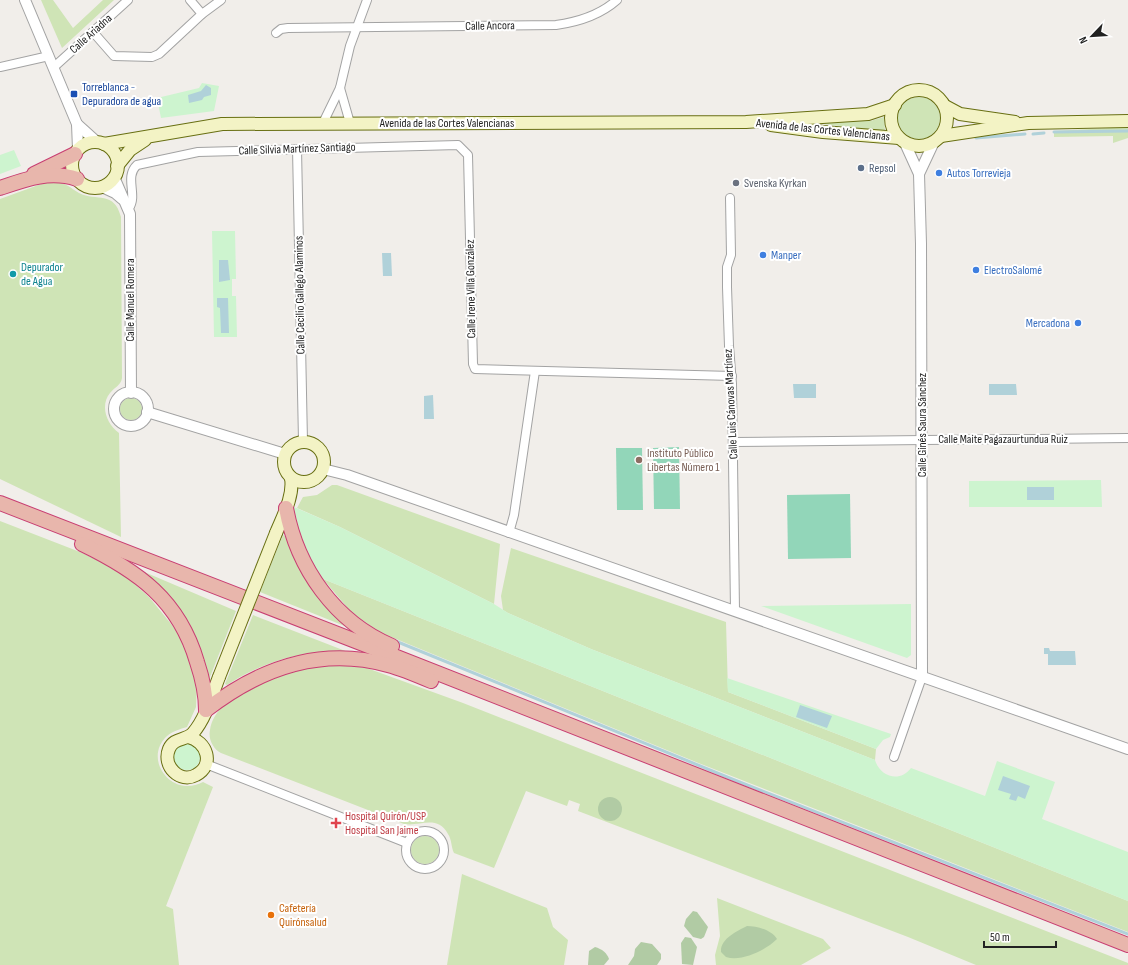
<svg xmlns="http://www.w3.org/2000/svg" width="1128" height="965" font-family="'Sofia Sans Condensed',sans-serif">
  <rect width="100%" height="100%" fill="#f1eeea"/>
  <g fill="#cfe4b6">
    <path d="M41,0H53L73,28L103,0H114L62,48Z"/>
    <circle cx="919" cy="118" r="21"/>
    <path d="M884,117L885,131L822,124V121H870Z"/>
    <path d="M1128,127V138L1113,143V136L1054,137V131Z"/>
    <path d="M54,182C66,182 70,188 79,193C97,202 114,190 121,217L122,378C121,385 115,387 110,393C100,405 106,424 119,433L121,537L0,479V199L44,183Z"/>
    <circle cx="131" cy="409" r="11"/>
    <path d="M332,485H337L500,544L494,604L340,527L297,508L303,497L317,495Z"/>
    <path d="M0,521L80,552L120,571L149,597L176,630L184,643L197,683L196,707L187,727C180,729 173,731 167,736C142,759 172,799 203,782L213,787L166,906L173,909L179,965H0Z"/>
    <path d="M283,535L286,537L335,615L347,627L260,592Z"/>
    <path d="M511,548L726,622L728,692L876,749L875,760L591,649L508,613L503,610L501,596Z"/>
    <path d="M142,571L236,611L208,682L141,572Z"/>
    <path d="M323,579L1128,901V932L696,762L379,632L351,612Z"/>
    <path d="M253,615L348,652C303,650 264,661 227,685L225,684Z"/>
    <path d="M331,665L364,667L463,703L1128,963V965H976L908,937L578,811L580,804L569,800L567,806L526,791L494,868L454,853C451,847 452,840 448,834C437,814 420,827 404,824L221,753C213,749 208,739 210,730C216,688 296,668 331,665Z"/>
    <circle cx="425" cy="850" r="14"/>
    <path d="M462,874L547,908L553,927L568,940L564,965H447Z"/>
    <path d="M717,898L823,939L831,948L801,965H716L715,955L720,936Z"/>
  </g>
  <g fill="#b1cba4">
    <circle cx="610" cy="809" r="12"/>
    <path d="M693,911L697,912L708,927L704,937L701,939L693,937L684,926L686,919Z"/>
    <path d="M747,926C757,926 772,930 777,939C766,950 742,962 726,957L721,952C720,939 737,931 747,926Z"/>
    <path d="M685,937L691,938L697,947L693,965L682,964L681,943Z"/>
    <path d="M641,942L652,944L661,954V959L657,965H628L634,956L635,949Z"/>
    <path d="M595,947C602,949 607,953 609,959L604,965H588L589,951Z"/>
  </g>
  <g fill="#cdf4cf">
    <path d="M202,83L219,86L214,111L161,118L157,98L199,88Z"/>
    <path d="M14,150L21,166L0,174V155Z"/>
    <path d="M212,231H235L236,279H232V296H236L237,337H214Z"/>
    <path d="M1101,480L1102,507H969V481Z"/>
    <path d="M294,507L340,527L494,604L508,613L591,649L875,760C880,777 900,783 911,768L985,796L997,761L1055,782L1042,819L1128,852V901L323,579L320,580C311,561 291,528 294,507Z"/>
    <path d="M911,604V655L907,658L761,606Z"/>
    <path d="M727,678L891,734L890,737L883,740L876,749L728,692Z"/>
    <circle cx="187" cy="757" r="13"/>
  </g>
  <g fill="#92d6b9">
    <path d="M679,447L680,509H654L653,448Z"/>
    <path d="M616,448H642L643,510H617Z"/>
    <path d="M850,494L851,558L788,559L787,495Z"/>
  </g>
  <g fill="#b0d1d9">
    <path d="M206,85L211,88V95L204,97L202,100L189,103L188,95L201,91Z"/>
    <path d="M382,253H391L392,276H383Z"/>
    <path d="M219,260H228L230,280L219,282Z"/>
    <path d="M217,298H228L229,333H221L220,308L217,307Z"/>
    <path d="M793,384H816V398H794Z"/>
    <path d="M989,384H1016L1017,395H989Z"/>
    <path d="M433,395L434,419H424V396Z"/>
    <rect x="1027" y="487" width="27" height="13"/>
    <path d="M1044,648H1049L1050,651H1075L1076,665H1048V654H1044Z"/>
    <path d="M800,705L832,716L827,728L796,717Z"/>
    <path d="M1003,776L1030,786L1025,799L1018,796L1016,801L1009,799L1011,794L998,790Z"/>
  </g>
  <g fill="none" stroke-linecap="round" stroke-linejoin="round">
    <g stroke="#b0d1d9" stroke-width="3">
      <path d="M1054,132L1128,131"/>
      <path d="M1033,134L1044,133"/>
      <path d="M976,138L1025,134"/>
      <path d="M393,640L732,779L1128,934"/>
    </g>
    <defs>
      <g id="minor">
        <path d="M190,0L202,14"/>
        <path d="M93,32L114,56L152,57L159,54L202,14L221,0"/>
        <path d="M276,33L281,29L288,28L556,25C578,22 600,15 617,0"/>
        <path d="M0,67L49,56"/>
        <path d="M54,67L128,0"/>
        <path d="M340,88L350,123"/>
        <path d="M323,123L340,88L350,46L367,0"/>
        <path d="M297,149L303,441"/>
        <path d="M730,198L731,255L727,267V287L729,346L732,384L735,611"/>
        <path d="M129,208C138,195 124,177 137,165L198,152L458,145L468,155L473,364L475,369L732,376"/>
        <path d="M734,442L1128,438"/>
        <path d="M509,533L514,515L535,371"/>
        <path d="M894,757L922,677"/>
        <path d="M206,764L407,843"/>
        <circle cx="425" cy="850" r="19"/>
      </g>
      <g id="tertiary">
        <path d="M25,0L77,124L78,149"/>
        <path d="M77,124L98,143"/>
        <path d="M904,141L919,174"/>
        <path d="M114,177L130,214L131,393"/>
        <path d="M102,187L115,193L122,199"/>
        <circle cx="131" cy="409" r="17"/>
        <path d="M147,412L285,454"/>
        <path d="M323,469L347,475L1128,749"/>
        <path d="M922,677L921,244L919,174L934,142"/>
      </g>
      <g id="secondary">
        <circle cx="919" cy="118" r="28"/>
        <path d="M945,106L960,114L1015,122"/>
        <path d="M771,125L823,132L899,138"/>
        <path d="M941,136L1028,123L1128,121"/>
        <circle cx="95" cy="165" r="23"/>
        <path d="M104,144L222,124L746,122L868,114L895,105"/>
        <path d="M117,166L130,150L145,140"/>
        <circle cx="304" cy="462" r="20"/>
        <path d="M276,533C283,516 294,496 291,478"/>
        <path d="M188,737C207,741 215,765 196,775C180,784 162,766 169,749C174,737 186,741 193,733C206,718 212,695 219,677"/>
      </g>
      <g id="trunk">
        <path d="M34,174L75,154"/>
        <path d="M0,188C26,179 50,170 77,179"/>
        <path d="M0,503L389,654L1128,945"/>
        <path d="M286,508C297,568 335,622 392,646"/>
        <path d="M82,544C138,571 179,600 197,662C202,677 206,693 206,710"/>
        <path d="M206,710C260,668 320,646 388,665C403,669 417,675 431,681"/>
      </g>
    </defs>
    <use href="#minor" stroke="#a3a3a3" stroke-width="10"/>
    <use href="#tertiary" stroke="#a3a3a3" stroke-width="12"/>
    <use href="#secondary" stroke="#686f12" stroke-width="14"/>
    <use href="#trunk" stroke="#c83e72" stroke-width="16"/>
    <use href="#minor" stroke="#fff" stroke-width="8"/>
    <use href="#tertiary" stroke="#fff" stroke-width="10"/>
    <use href="#secondary" stroke="#f3f3c5" stroke-width="12"/>
    <use href="#trunk" stroke="#e8b6ac" stroke-width="14"/>
    <defs>
      <path id="secondary-bridge" d="M219,677L276,533"/>
    </defs>
    <use href="#secondary-bridge" stroke="#686f12" stroke-width="14" stroke-linecap="butt"/>
    <use href="#secondary-bridge" stroke="#f3f3c5" stroke-width="12"/>
  </g>
  <rect fill="#1a4fb4" stroke="#fff" stroke-width="1.5" x="70" y="90" width="8" height="8" rx="2"/>
  <circle fill="#5c6f8a" stroke="#fff" stroke-width="1.5" cx="861" cy="168" r="4"/>
  <g fill="#3f7fe0" stroke="#fff" stroke-width="1.5">
    <circle cx="939" cy="173" r="4"/>
    <circle cx="763" cy="255" r="4"/>
    <circle cx="976" cy="270" r="4"/>
    <circle cx="1078" cy="323" r="4"/>
  </g>
  <circle fill="#6b7280" stroke="#fff" stroke-width="1.5" cx="736" cy="183" r="4"/>
  <circle fill="#0f9aa8" stroke="#fff" stroke-width="1.5" cx="13" cy="274" r="4"/>
  <circle fill="#8d6e63" stroke="#fff" stroke-width="1.5" cx="639" cy="460" r="4"/>
  <path fill="#e0444e" stroke="#fff" stroke-width="1.5" d="M334 817h4v4h4v4h-4v4h-4v-4h-4v-4h4z"/>
  <circle fill="#e8710a" stroke="#fff" stroke-width="1.5" cx="271" cy="915" r="4"/>
  <g text-anchor="middle" dominant-baseline="central" stroke-width="4" stroke-linejoin="round" paint-order="stroke">
    <g font-size="12" fill="#222" stroke="#fff">
      <text transform="translate(490 26) rotate(-1)">Calle Ancora</text>
      <text transform="translate(91 34) rotate(-42)">Calle Ariadna</text>
      <text x="447" y="123">Avenida de las Cortes Valencianas</text>
      <text transform="translate(823 130) rotate(6)">Avenida de las Cortes Valencianas</text>
      <text transform="translate(297 149) rotate(-2)">Calle Silvia Martínez Santiago</text>
      <text transform="translate(471 289) rotate(-91)">Calle Irene Villa González</text>
      <text transform="translate(300 295) rotate(-91)">Calle Cecilio Gallego Alaminos</text>
      <text transform="translate(130 300) rotate(-90)">Calle Manuel Romera</text>
      <text transform="translate(731 404) rotate(-93)">Calle Luis Cánovas Martínez</text>
      <text transform="translate(922 425) rotate(-90)">Calle Ginés Saura Sánchez</text>
      <text x="1003" y="439">Calle Maite Pagazaurtundua Ruiz</text>
    </g>
    <g font-size="12" fill="#164399" stroke="#fff" text-anchor="start">
      <text x="82" y="87">Torreblanca -<tspan x="82" dy="14">Depuradora de agua</tspan></text>
    </g>
    <g font-size="12" fill="#4e5e75" stroke="#fff" text-anchor="start">
      <text x="869" y="168">Repsol</text>
    </g>
    <g font-size="12" fill="#366cbe" stroke="#fff" text-anchor="start">
      <text x="947" y="173">Autos Torrevieja</text>
      <text x="771" y="255">Manper</text>
      <text x="984" y="270">ElectroSalomé</text>
      <text x="1070" y="323" text-anchor="end">Mercadona</text>
    </g>
    <g font-size="12" fill="#5b616d" stroke="#fff" text-anchor="start">
      <text x="744" y="183">Svenska Kyrkan</text>
    </g>
    <g font-size="12" fill="#0d838f" stroke="#fff" text-anchor="start">
      <text x="21" y="267">Depurador<tspan x="21" dy="14">de Agua</tspan></text>
    </g>
    <g font-size="12" fill="#785e54" stroke="#fff" text-anchor="start">
      <text x="647" y="453">Instituto Público<tspan x="647" dy="14">Libertas Número 1</tspan></text>
    </g>
    <g font-size="12" fill="#be3a42" stroke="#fff" text-anchor="start">
      <text x="345" y="816">Hospital Quirón/USP<tspan x="345" dy="14">Hospital San Jaime</tspan></text>
    </g>
    <g font-size="12" fill="#c56008" stroke="#fff" text-anchor="start">
      <text x="279" y="908">Cafetería<tspan x="279" dy="14">Quirónsalud</tspan></text>
    </g>
  </g>
  <g transform="translate(1092 36) rotate(245)" stroke="#ffffff" stroke-width="3" paint-order="stroke">
  <path d="M0-3L7 15L0 10L-7 15Z" fill="#222222"/>
  <text y="-6" font-size="11" font-weight="bold" text-anchor="middle" fill="#222222">N</text>
  </g>
  <path d="M984 941v6h72v-6" fill="none" stroke="#222222" stroke-width="2"/>
  <text x="990" y="941" font-size="12" fill="#222222" stroke="#ffffff" stroke-width="3" paint-order="stroke">50 m</text>
</svg>
